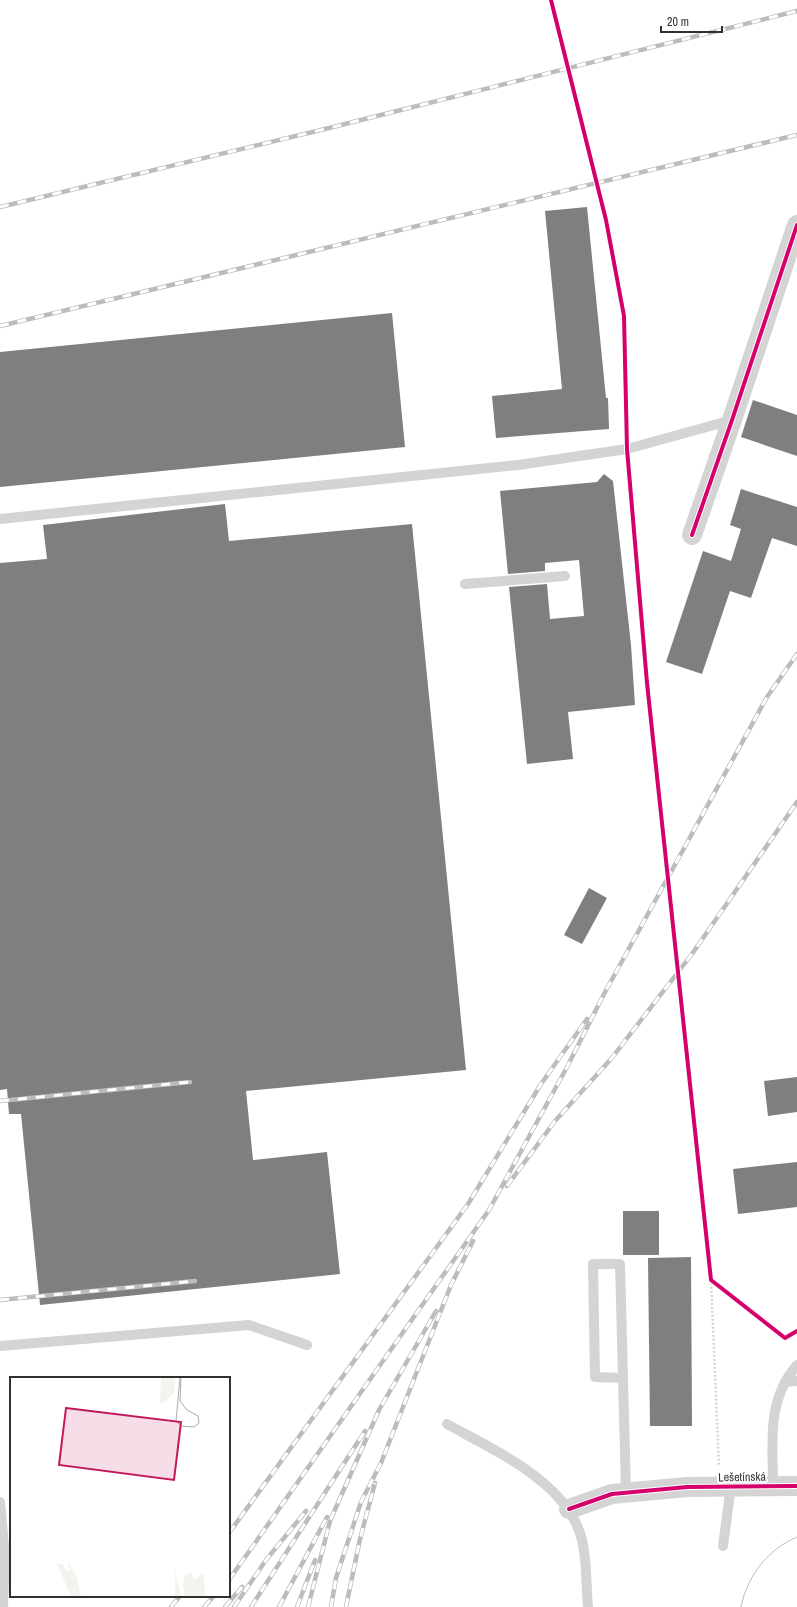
<svg xmlns="http://www.w3.org/2000/svg" width="797" height="1607" font-family="'Archivo Narrow',sans-serif">
  <rect width="100%" height="100%" fill="#fff"/>
  <g fill="#7f7f7f">
    <path d="M587,207L606,398H608L609,429L496,438L492,396L562,389L545,211Z"/>
    <path d="M392,313L405,447L0,487V352Z"/>
    <path d="M753,400L797,415V456L741,437Z"/>
    <path d="M604,474L613,481L631,645L635,705L568,712L573,759L527,764L509,587L547,584L550,619L584,616L579,560L545,563V571L508,574L500,491L597,482Z"/>
    <path d="M741,489L797,507V546L772,538L751,598L730,591L702,674L666,662L703,551L731,561L741,529L730,525Z"/>
    <path d="M225,504L229,541L412,524L466,1070L246,1091L253,1160L327,1152L340,1274L40,1305L21,1114H9L7,1089L0,1090V563L47,559L43,525Z"/>
    <path d="M589,888L607,898L582,944L564,935Z"/>
    <path d="M797,1077V1112L768,1116L764,1081Z"/>
    <path d="M797,1162V1207L738,1214L733,1169Z"/>
    <rect x="623" y="1211" width="36" height="44"/>
    <path d="M691,1257L692,1426H650L648,1258Z"/>
  </g>
  <g fill="none" stroke-linecap="round" stroke-linejoin="round">
    <g stroke="#d4d4d4" stroke-width="2.5" stroke-dasharray="2 2" stroke-linecap="butt">
      <path d="M606,220L624,316L627,434"/>
      <path d="M628,465L647,683L659,787"/>
      <path d="M687,1044L711,1280L719,1466"/>
      <path d="M712,1280L785,1338L797,1331"/>
    </g>
    <g stroke="#d4d4d4" stroke-width="10">
      <path d="M0,519L518,465L627,449L732,420"/>
      <path d="M465,584L565,576"/>
      <path d="M0,1346L249,1325L307,1345"/>
      <path d="M623,1378L595,1377L593,1264H620L626,1492"/>
      <path d="M785,1382L797,1381"/>
      <path d="M447,1424C495,1451 568,1482 582,1540C587,1560 586,1586 588,1607"/>
      <path d="M773,1486C773,1442 766,1401 797,1365"/>
      <path d="M0,1502L5,1556L3,1607"/>
      <path d="M723,1546L731,1486"/>
    </g>
    <g stroke="#d4d4d4" stroke-width="20">
      <path d="M692,535L732,420L797,225"/>
      <path d="M569,1509L612,1494L687,1487L797,1486"/>
    </g>
    <path stroke="#bcbcbc" stroke-width="1" d="M741,1607C747,1576 768,1549 797,1537"/>
    <defs>
      <g id="rail">
        <path d="M0,207L325,129L797,11"/>
        <path d="M0,326L797,135"/>
        <path d="M0,1101L190,1082"/>
        <path d="M507,1186L555,1121L611,1059L692,954L797,802"/>
        <path d="M0,1300L195,1281"/>
        <path d="M229,1533L468,1204L541,1084L587,1019"/>
        <path d="M229,1580L489,1210L567,1067L604,994L767,697L797,654"/>
        <path d="M171,1607L180,1596"/>
        <path d="M204,1607L214,1596"/>
        <path d="M225,1607L242,1587"/>
        <path d="M234,1607L266,1560L306,1511"/>
        <path d="M251,1607L365,1431"/>
        <path d="M279,1607L327,1517"/>
        <path d="M297,1607L315,1560"/>
        <path d="M308,1607L330,1521L379,1410L436,1311"/>
        <path d="M331,1607L336,1578L361,1502L381,1463L451,1285L473,1241"/>
        <path d="M346,1607L360,1539L375,1483"/>
      </g>
    </defs>
    <use href="#rail" stroke="#bcbcbc" stroke-width="4.5"/>
    <use href="#rail" stroke="#fff" stroke-width="3" stroke-dasharray="9" stroke-linecap="butt"/>
    <defs>
      <g id="cycleway">
        <path d="M551,0L606,220L624,316L627,449L647,683L711,1280L785,1338L797,1331"/>
        <path d="M692,535L732,420L797,225"/>
        <path d="M569,1509L612,1494L687,1487L797,1486"/>
      </g>
    </defs>
    <use href="#cycleway" stroke="#fff" stroke-width="6"/>
    <use href="#cycleway" stroke="#d6006c" stroke-width="4"/>
  </g>
  <g text-anchor="middle" dominant-baseline="central" stroke-width="4" stroke-linejoin="round" paint-order="stroke">
    <g font-size="12" fill="#303030" stroke="#fff">
      <text transform="translate(742 1477) rotate(-1)">Lešetínská</text>
    </g>
  </g>
  <g transform="translate(10 1377)">
    <rect width="220" height="220" fill="#fff"/>
    <path d="M151,0H166L164,16L153,26L150,25ZM57,183L67,201L71,220H61L47,186L53,187L56,194L60,193ZM165,194L170,214L173,220H165ZM181,195L184,203L194,196L195,220H175L173,209L175,198Z" fill="#f2f5ed"/>
    <path fill="none" stroke="#acacac" stroke-width="1" d="M170,0L166,44L171,49L184,50L189,46L188,39L177,33L170,24L171,0"/>
    <path fill="#c2185b" fill-opacity="0.15" stroke="#c2185b" stroke-width="2" d="M56,31L171,45L164,103L49,88Z"/>
    <rect width="220" height="220" fill="none" stroke="#303030" stroke-width="2"/>
  </g>
  <path d="M661 26v6h61v-6" fill="none" stroke="#303030" stroke-width="2"/>
  <text x="667" y="26" font-size="12" fill="#303030" stroke="#ffffff" stroke-width="3" paint-order="stroke">20 m</text>
</svg>
